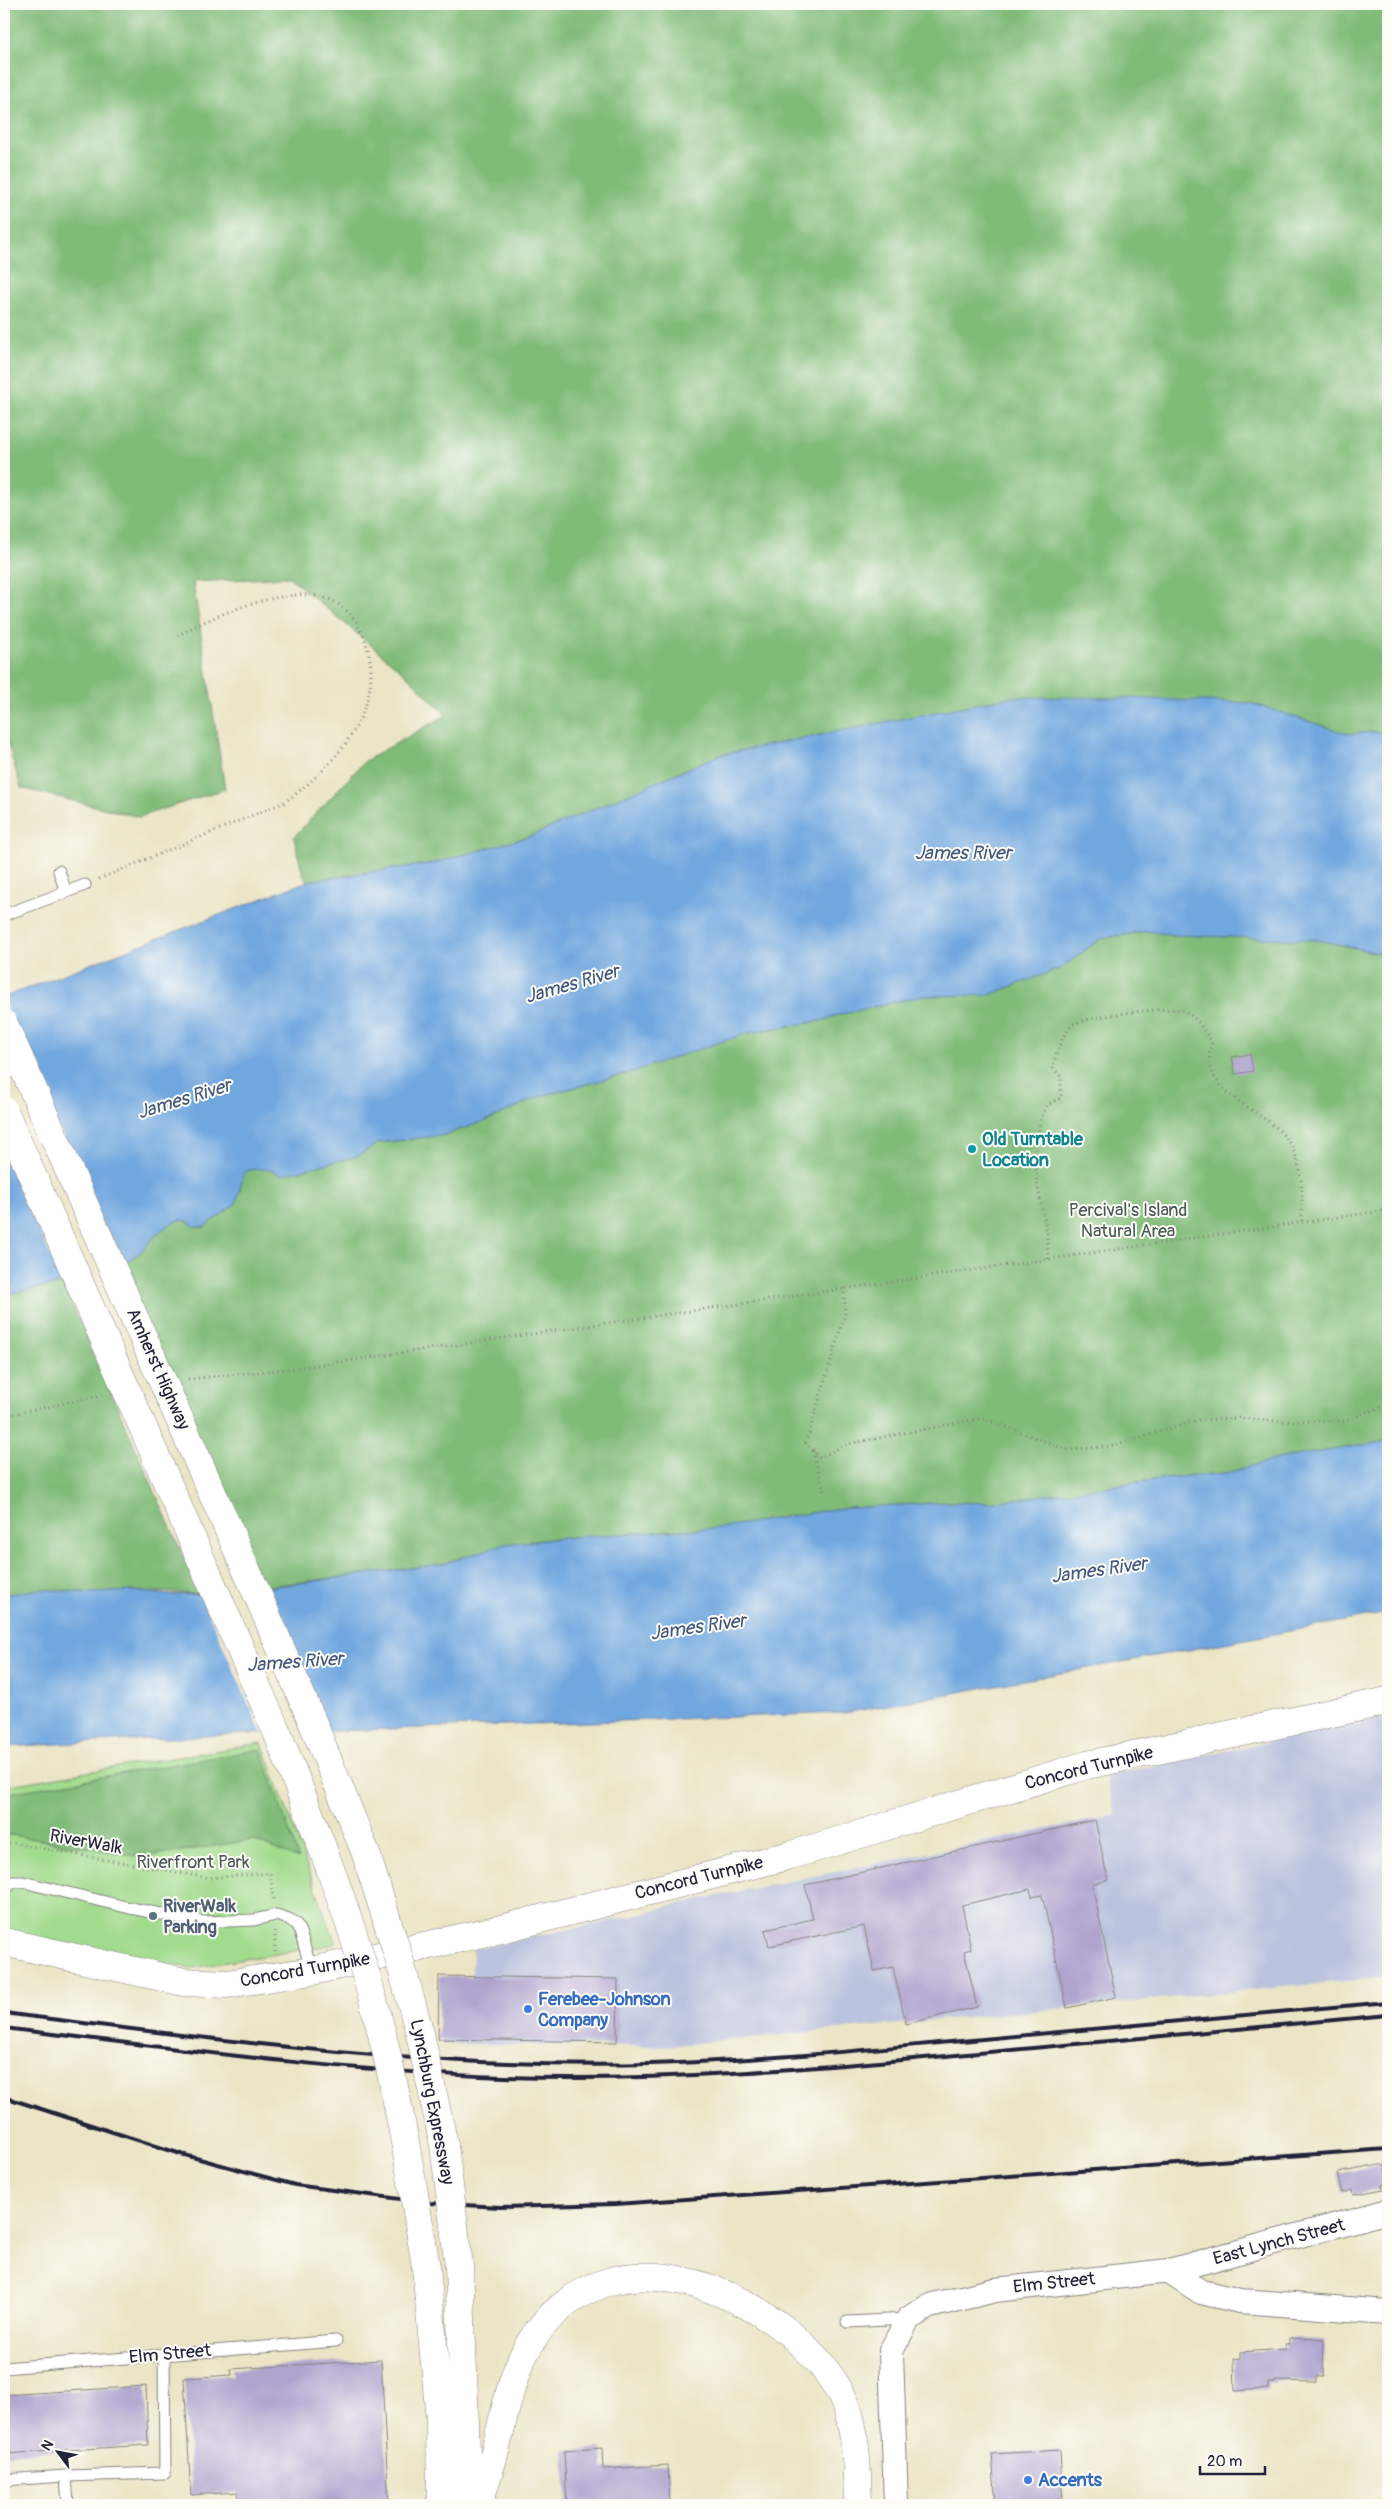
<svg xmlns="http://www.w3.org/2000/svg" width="1392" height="2509" font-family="Pangolin,sans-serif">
  <rect width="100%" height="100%" fill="#fdfcf7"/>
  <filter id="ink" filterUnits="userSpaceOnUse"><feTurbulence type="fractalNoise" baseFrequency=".02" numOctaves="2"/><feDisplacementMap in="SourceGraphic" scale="10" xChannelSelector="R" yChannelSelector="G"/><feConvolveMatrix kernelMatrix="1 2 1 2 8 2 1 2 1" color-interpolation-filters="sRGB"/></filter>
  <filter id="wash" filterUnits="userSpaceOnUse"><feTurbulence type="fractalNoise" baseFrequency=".0096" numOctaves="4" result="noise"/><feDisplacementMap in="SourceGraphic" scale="20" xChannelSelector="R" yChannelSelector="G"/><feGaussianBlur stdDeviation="1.12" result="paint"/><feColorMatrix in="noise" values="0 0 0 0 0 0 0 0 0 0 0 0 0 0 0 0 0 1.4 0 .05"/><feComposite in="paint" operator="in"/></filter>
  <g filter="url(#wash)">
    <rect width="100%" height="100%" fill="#ebe4c5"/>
    <path fill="#bcc3de" d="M1388,1717V1977L667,2046L442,2044L443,1979L472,1977L473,1949L643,1914L672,1905L1116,1815L1106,1776Z"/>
    <path fill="#a1db8d" stroke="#627e64" d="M262,1743L336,1944L191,1968L4,1932V1786Z"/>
    <g fill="#80bb78" stroke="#516e5a">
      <path d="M4,4H1388V731L1348,734L1251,703L1011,697L719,755L531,836L435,863L308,881L303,876L294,837L365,761L446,715L403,672L289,577L193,582L225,789L139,817L21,788L4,731Z"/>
      <path d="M1147,931L1175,935L1318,940L1388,955V1441L1282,1458L1226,1473L1175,1477L988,1503L948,1502L834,1509L719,1528L573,1537L505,1544L442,1564L262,1587L118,1263C123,1261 129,1260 133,1258C151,1246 170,1204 195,1227H204L240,1192L241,1178L244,1172L249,1170L358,1156L378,1143L444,1135L488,1120L538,1097L625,1074L748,1033L825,1020L834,1016L921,996L989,995L1061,968L1100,939Z"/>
      <path d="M63,1284L200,1594L132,1591L93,1593L41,1589L4,1595V1294Z"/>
      <path d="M261,1749L299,1859L253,1840L142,1857L11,1835L4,1837V1794Z"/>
    </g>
    <g fill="#71a7df" stroke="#4a648d">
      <path d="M1011,697L1123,698L1251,703L1348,734L1388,731V955L1318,940L1175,935L1147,931L1100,939L1061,968L989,995L921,996L834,1016L825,1020L748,1033L625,1074L538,1097L488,1120L444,1135L378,1143L358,1156L281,1175C270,1168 257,1167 244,1172L236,1204L204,1227H195C187,1219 183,1218 172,1223C154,1232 145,1252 132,1258C91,1278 48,1287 4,1294V997L308,881L435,863L531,836L719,755Z"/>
      <path d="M1388,1441V1613L845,1713L222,1735L4,1747V1595L41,1589L93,1593L132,1591L170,1595L218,1594L442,1564L505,1544L573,1537L719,1528L834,1509L948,1502L988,1503L1175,1477L1226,1473L1282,1458Z"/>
    </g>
    <g fill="#ebe4c5">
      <path d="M4,1003L119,1265L64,1286L4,1151Z"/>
      <path d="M261,1585L326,1734L263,1736L199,1592H217Z"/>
    </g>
    <g id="blocks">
      <g fill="#b0a4cf">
        <path d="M1250,1054L1253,1071L1235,1074L1232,1057Z"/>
        <path d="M1095,1820L1108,1880L1092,1884L1116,1997L1067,2008L1042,1895L1032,1897L1030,1889L962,1905L971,1949L964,1951L977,2007L906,2024L893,1967L874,1971L864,1926L769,1946L765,1930L813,1919L805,1885Z"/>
        <path d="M439,1976L618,1979L617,2042L438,2039Z"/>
        <path d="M1380,2165H1385L1388,2181L1382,2184L1383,2189L1353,2195L1352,2190L1342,2193L1337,2173Z"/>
        <path d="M1289,2338L1324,2339L1323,2376H1316V2382L1275,2381V2383H1268V2389L1235,2391L1234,2359L1240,2358V2352L1285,2349V2344H1289Z"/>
        <path d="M381,2360L389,2505H238V2492L191,2495L184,2378L232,2375L231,2369Z"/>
        <path d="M146,2386L148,2445L4,2454V2395Z"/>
        <path d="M602,2448L603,2469L668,2465L670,2505H567L564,2451Z"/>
        <path d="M1060,2450L1063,2505H996L992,2454Z"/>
      </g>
    </g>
  </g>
  <g filter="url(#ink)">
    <use href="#blocks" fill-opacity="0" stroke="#868380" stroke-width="1"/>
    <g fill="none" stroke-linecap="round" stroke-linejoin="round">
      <defs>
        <g id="service">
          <path d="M59,871L66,892"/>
          <path d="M4,915L85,885"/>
          <path d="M4,1892L12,1882H23L130,1908L203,1922L254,1920L276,1915L289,1919L296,1924L300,1932L312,1971"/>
          <path d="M847,2322L908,2319"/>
          <path d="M4,2368L336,2341"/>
          <path d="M4,2480L66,2476"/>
          <path d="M68,2505L66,2476L165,2473L164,2354"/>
        </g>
        <g id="minor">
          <path d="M1169,2271L1388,2211"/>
          <path d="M896,2505L891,2351L908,2319L929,2306L995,2290L1169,2271L1201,2292L1240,2301L1388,2312"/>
        </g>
        <path id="tertiary" d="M4,1942L184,1982L227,1984L312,1971L501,1929L795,1854L1087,1765L1388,1701"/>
        <g id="motorway">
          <path d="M459,2266L468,2505"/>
          <path d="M426,2267L440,2420L441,2505"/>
          <path d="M478,2505C484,2487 490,2469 495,2451C507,2408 512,2361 543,2325C560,2305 582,2290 608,2282C691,2256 817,2328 847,2408C857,2437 857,2474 858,2505"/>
        </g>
      </defs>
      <use href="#service" stroke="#868380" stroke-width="13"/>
      <use href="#minor" stroke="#868380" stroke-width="26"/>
      <use href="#tertiary" stroke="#868380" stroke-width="29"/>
      <use href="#motorway" stroke="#868380" stroke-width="29"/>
      <g stroke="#868380" stroke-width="3" stroke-dasharray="1 4" stroke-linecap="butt">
        <path d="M99,879L285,802C338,764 394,700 361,631C352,611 334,597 311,595C270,592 213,616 178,635"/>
        <path d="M1048,1259L1047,1233L1036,1178V1148L1040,1122L1047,1105L1061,1098V1076L1053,1068C1055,1055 1062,1035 1071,1026C1080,1017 1173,1005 1184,1011C1197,1017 1203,1031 1212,1042C1195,1097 1269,1107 1290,1144C1304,1167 1302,1196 1302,1222"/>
        <path d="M844,1288L845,1314L806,1443L820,1458L847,1444L983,1418L1068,1450L1111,1446L1199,1420L1239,1418L1275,1421H1345L1388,1404"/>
        <path d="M188,1379L297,1368L1388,1210"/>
        <path d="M4,1416L103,1395"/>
        <path d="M813,1451L825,1494"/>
        <path d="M4,1845L13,1843L208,1878L270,1873L274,1900"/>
        <path d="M275,1952V1931"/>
      </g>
      <use href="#service" stroke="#fff" stroke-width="11"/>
      <use href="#minor" stroke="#fff" stroke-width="24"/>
      <use href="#tertiary" stroke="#fff" stroke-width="28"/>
      <use href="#motorway" stroke="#fff" stroke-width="28"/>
      <g stroke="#22223b" stroke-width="4">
        <path d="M4,2013C218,2040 434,2070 651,2064C751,2061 851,2051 950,2042C1096,2029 1242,2015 1388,2002"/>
        <path d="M4,2028C170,2048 336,2071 504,2077C662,2082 820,2068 978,2053C1115,2041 1252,2028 1388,2015"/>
        <path d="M4,2097L181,2154L295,2185L430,2203L500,2207L616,2204L1388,2149"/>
      </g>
      <defs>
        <g id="motorway-bridge">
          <path d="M4,1024L262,1605L310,1716L365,1851L399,1958L420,2034L444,2145L459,2266"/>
          <path d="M4,1111L276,1730C315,1827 354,1924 380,2026C400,2105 413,2186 426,2267"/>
        </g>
      </defs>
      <use href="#motorway-bridge" stroke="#868380" stroke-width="29" stroke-linecap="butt"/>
      <use href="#motorway-bridge" stroke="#fff" stroke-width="28"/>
    </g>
  </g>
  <circle fill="#0f9aa8" stroke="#fdfcf7" stroke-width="2" cx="972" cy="1149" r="5"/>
  <circle fill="#5c6f8a" stroke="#fdfcf7" stroke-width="2" cx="153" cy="1916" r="5"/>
  <g fill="#3f7fe0" stroke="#fdfcf7" stroke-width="2">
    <circle cx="528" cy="2009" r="5"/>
    <circle cx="1028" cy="2480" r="5"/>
  </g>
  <g text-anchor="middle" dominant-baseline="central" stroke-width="4" stroke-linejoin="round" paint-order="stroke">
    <g font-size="18" font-weight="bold" fill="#0d838f" stroke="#fdfcf7" text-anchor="start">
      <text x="982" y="1139">Old Turntable<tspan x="982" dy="21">Location</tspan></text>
    </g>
    <g font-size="18" fill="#485a54" stroke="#fdfcf7">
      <text x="1128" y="1210">Percival's Island<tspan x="1128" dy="21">Natural Area</tspan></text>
      <text x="193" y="1862">Riverfront Park</text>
    </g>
    <g font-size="18" fill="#22223b" stroke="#fdfcf7">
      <text transform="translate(158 1369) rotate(66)">Amherst Highway</text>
      <text transform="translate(1089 1768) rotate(-14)">Concord Turnpike</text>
      <text transform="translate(86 1842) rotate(10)">RiverWalk</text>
      <text transform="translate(699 1878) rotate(-14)">Concord Turnpike</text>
      <text transform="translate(305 1970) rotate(-10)">Concord Turnpike</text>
      <text transform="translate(432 2102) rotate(79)">Lynchburg Expressway</text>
      <text transform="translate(1279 2242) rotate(-15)">East Lynch Street</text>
      <text transform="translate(1054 2283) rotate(-6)">Elm Street</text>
      <text transform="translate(170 2354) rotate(-5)">Elm Street</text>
    </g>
    <g font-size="18" font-weight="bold" fill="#4e5e75" stroke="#fdfcf7" text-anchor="start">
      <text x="163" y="1906">RiverWalk<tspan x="163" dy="21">Parking</tspan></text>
    </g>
    <g font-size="18" font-weight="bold" fill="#366cbe" stroke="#fdfcf7" text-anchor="start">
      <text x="538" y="1999">Ferebee-Johnson<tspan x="538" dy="21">Company</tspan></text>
      <text x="1038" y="2480">Accents</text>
    </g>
    <g font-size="19" font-style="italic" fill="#42577d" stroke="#fdfcf7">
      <text x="963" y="853">James River</text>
      <text transform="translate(572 984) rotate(-16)">James River</text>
      <text transform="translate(184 1099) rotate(-17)">James River</text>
      <text transform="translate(1099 1570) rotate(-8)">James River</text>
      <text transform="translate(698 1627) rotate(-8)">James River</text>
      <text transform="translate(295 1662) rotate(-4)">James River</text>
    </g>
  </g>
  <rect width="1392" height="2509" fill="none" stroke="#fdfcf7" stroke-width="20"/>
  <g transform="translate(58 2452) rotate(302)" stroke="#fdfcf7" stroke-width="4" paint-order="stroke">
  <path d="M0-4L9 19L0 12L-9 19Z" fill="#22223b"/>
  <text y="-8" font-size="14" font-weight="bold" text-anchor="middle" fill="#22223b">N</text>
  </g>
  <path d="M1200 2466v8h65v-8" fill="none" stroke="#22223b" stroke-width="2.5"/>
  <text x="1207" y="2466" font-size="15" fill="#22223b" stroke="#fdfcf7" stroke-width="4" paint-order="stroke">20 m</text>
</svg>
